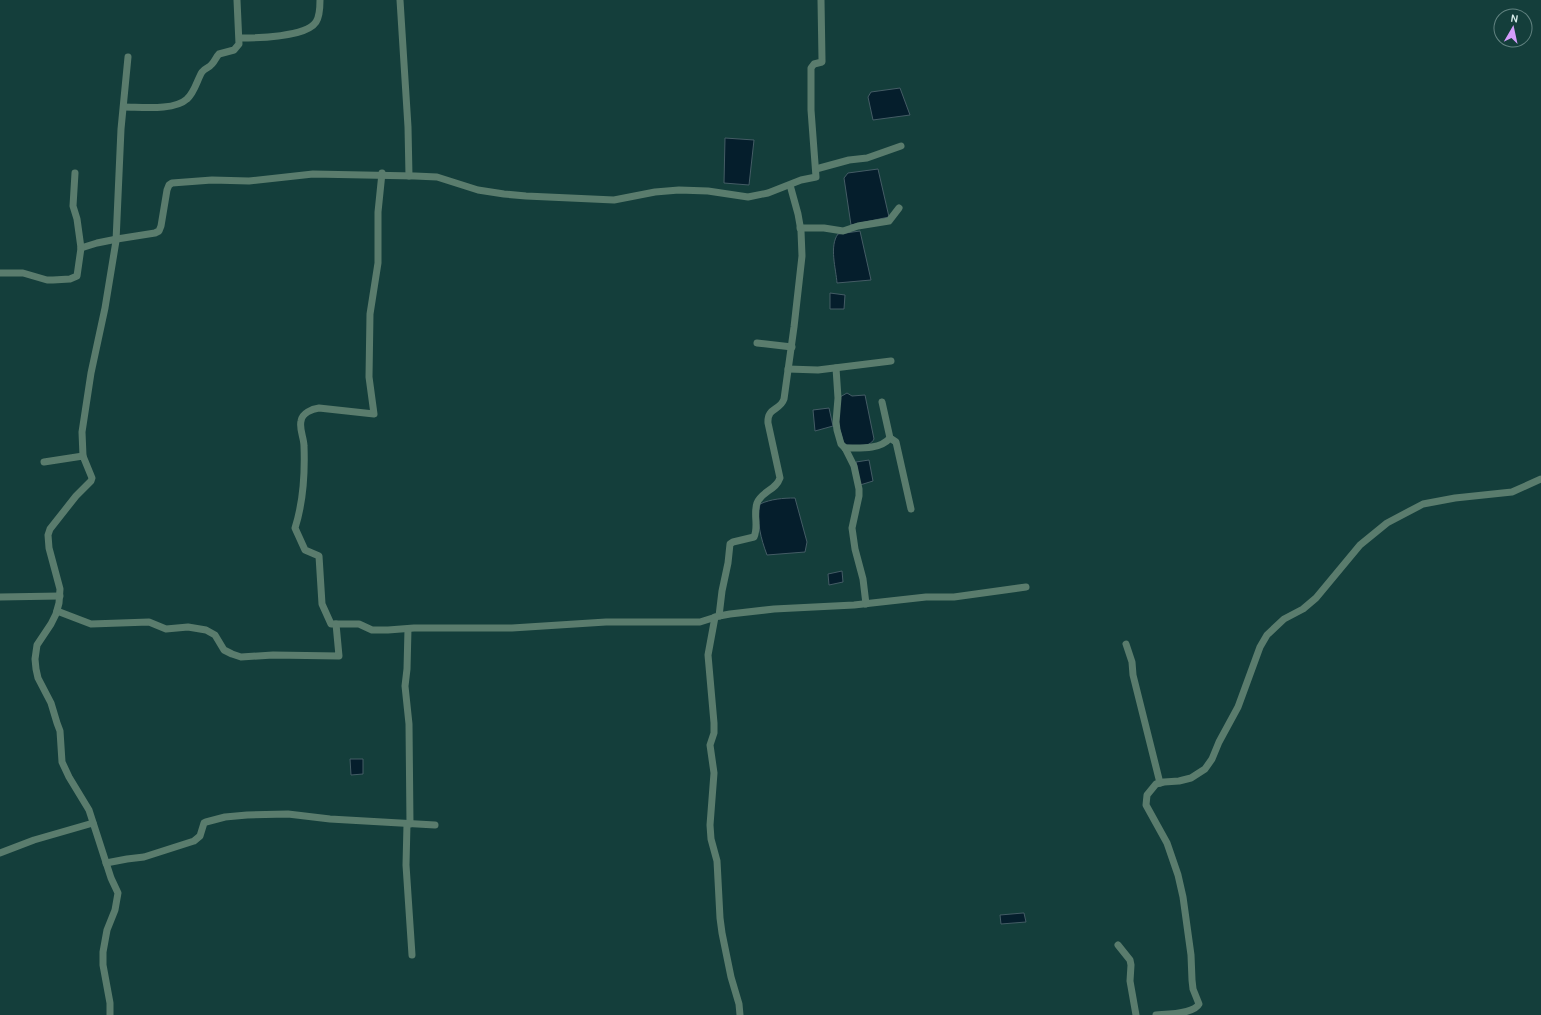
<svg xmlns="http://www.w3.org/2000/svg" width="1541" height="1015" font-family="Karla,sans-serif">
  <rect width="100%" height="100%" fill="#143e3b"/>
  <g fill="#051e2c" stroke="#445c65">
    <path d="M900,88L910,115L873,120L868,97L871,92Z"/>
    <path d="M725,138L754,140L749,185L724,183Z"/>
    <path d="M878,169L889,217L851,225L844,178L848,173Z"/>
    <path d="M860,231L871,280L837,283C836,269 829,246 838,234Z"/>
    <path d="M830,293L845,295L844,309H830Z"/>
    <path d="M847,393L852,396L865,395L874,439C869,449 854,445 844,445L838,423L840,397Z"/>
    <path d="M829,408L833,426L815,431L813,410Z"/>
    <path d="M869,460L873,481L860,485L856,462Z"/>
    <path d="M795,498L807,542L805,552L767,555C761,539 756,521 760,504C771,499 783,498 795,498Z"/>
    <path d="M842,571L843,582L829,585L828,574Z"/>
    <path d="M350,759H363V774L351,775Z"/>
    <path d="M1023,913H1024L1026,922L1001,924L1000,915Z"/>
  </g>
  <g fill="none" stroke-linecap="round" stroke-linejoin="round">
    <g stroke="#5a7c6d" stroke-width="7">
      <path d="M400,0L408,127L409,176"/>
      <path d="M240,38C257,38 306,37 316,22C320,16 320,7 320,0"/>
      <path d="M124,107C141,107 174,111 187,99C195,92 197,80 202,72C205,68 209,68 212,64C215,61 216,57 219,54L234,50L239,44L237,0"/>
      <path d="M816,169L849,160L867,158L901,146"/>
      <path d="M382,173L378,212V263L370,314L369,377L374,414L319,408C312,409 302,413 301,421C299,429 304,438 304,446C305,473 303,503 295,528L305,550L319,556L322,604L331,624H359L372,630H388L414,628H512L606,622H700L719,616L730,614L774,609L854,605L926,597H954L1026,587"/>
      <path d="M800,228H824L843,231L858,226L889,221L899,208"/>
      <path d="M81,248L97,243L117,239L155,233L159,231L161,226L167,190L169,185L172,183L212,180L249,181L313,174L415,176L437,177L478,190L504,194L526,196L614,200L655,192L679,190L708,191L748,197L768,193L801,180L816,177L811,110V68L814,64L822,62V60L821,0"/>
      <path d="M0,273H23L47,280H53L70,279L77,276L81,248L77,219L73,206L75,173"/>
      <path d="M757,343L792,347"/>
      <path d="M836,368L838,398L836,422L837,430L841,444L845,448L854,466L859,489V496L852,528L855,549L863,579L866,604"/>
      <path d="M788,369L818,370L891,361"/>
      <path d="M882,402L890,438L896,442L911,509"/>
      <path d="M845,448C859,448 880,450 890,438"/>
      <path d="M44,462L83,456"/>
      <path d="M0,597L60,596"/>
      <path d="M57,611L91,624L149,622L166,629L188,627L206,630L215,635L224,650L232,654L241,657L273,655L339,656L336,624"/>
      <path d="M719,616L722,591L728,563L730,544L733,542L754,537C759,526 753,514 757,503C762,491 776,490 780,478L768,423C767,407 780,411 784,399L794,327L802,256L801,231L798,214L790,185"/>
      <path d="M715,617L708,655L714,723V733L710,745L714,773L710,825L711,839L717,861L720,918L722,933L731,977L739,1004L740,1015"/>
      <path d="M408,629L407,669L405,686L409,724L410,824"/>
      <path d="M1126,644L1132,662L1133,675L1160,783"/>
      <path d="M407,824L406,865L412,955"/>
      <path d="M0,853L34,840L93,823"/>
      <path d="M106,863L127,859L144,857L194,841L200,836L204,823L206,822L225,817L247,815L288,814L330,819L435,825"/>
      <path d="M1118,945L1130,960L1131,965L1130,981L1136,1015"/>
      <path d="M110,1015V1003L103,965V952L107,930L115,910L118,893L111,878L89,810L69,777L62,762L60,731L57,723L51,703L38,678L36,669L35,659L37,645L51,624L56,614L59,603L60,589L49,548L48,535L50,529L76,496L91,481L92,478L83,456L82,432L91,373L105,308L116,241L121,129L128,57"/>
      <path d="M1156,1015C1167,1014 1194,1014 1199,1004L1193,989L1192,980L1191,955L1183,897L1178,875L1167,843L1146,805L1147,795L1156,784L1164,782L1179,781L1191,778L1205,769L1212,759L1219,742L1238,707L1260,647L1267,635L1284,619L1303,609L1316,598L1360,545L1387,523L1423,504L1455,498L1512,492L1541,479"/>
    </g>
  </g>
  <g transform="translate(1513 28) rotate(9)"><circle r="19" fill="#143e3b" stroke="#628381"/>
  <path d="M0-3L7 15L0 10L-7 15Z" fill="#d49cfc"/>
  <text y="-6" font-size="11" font-weight="bold" text-anchor="middle" fill="#d6ebe9">N</text>
  </g>
</svg>
